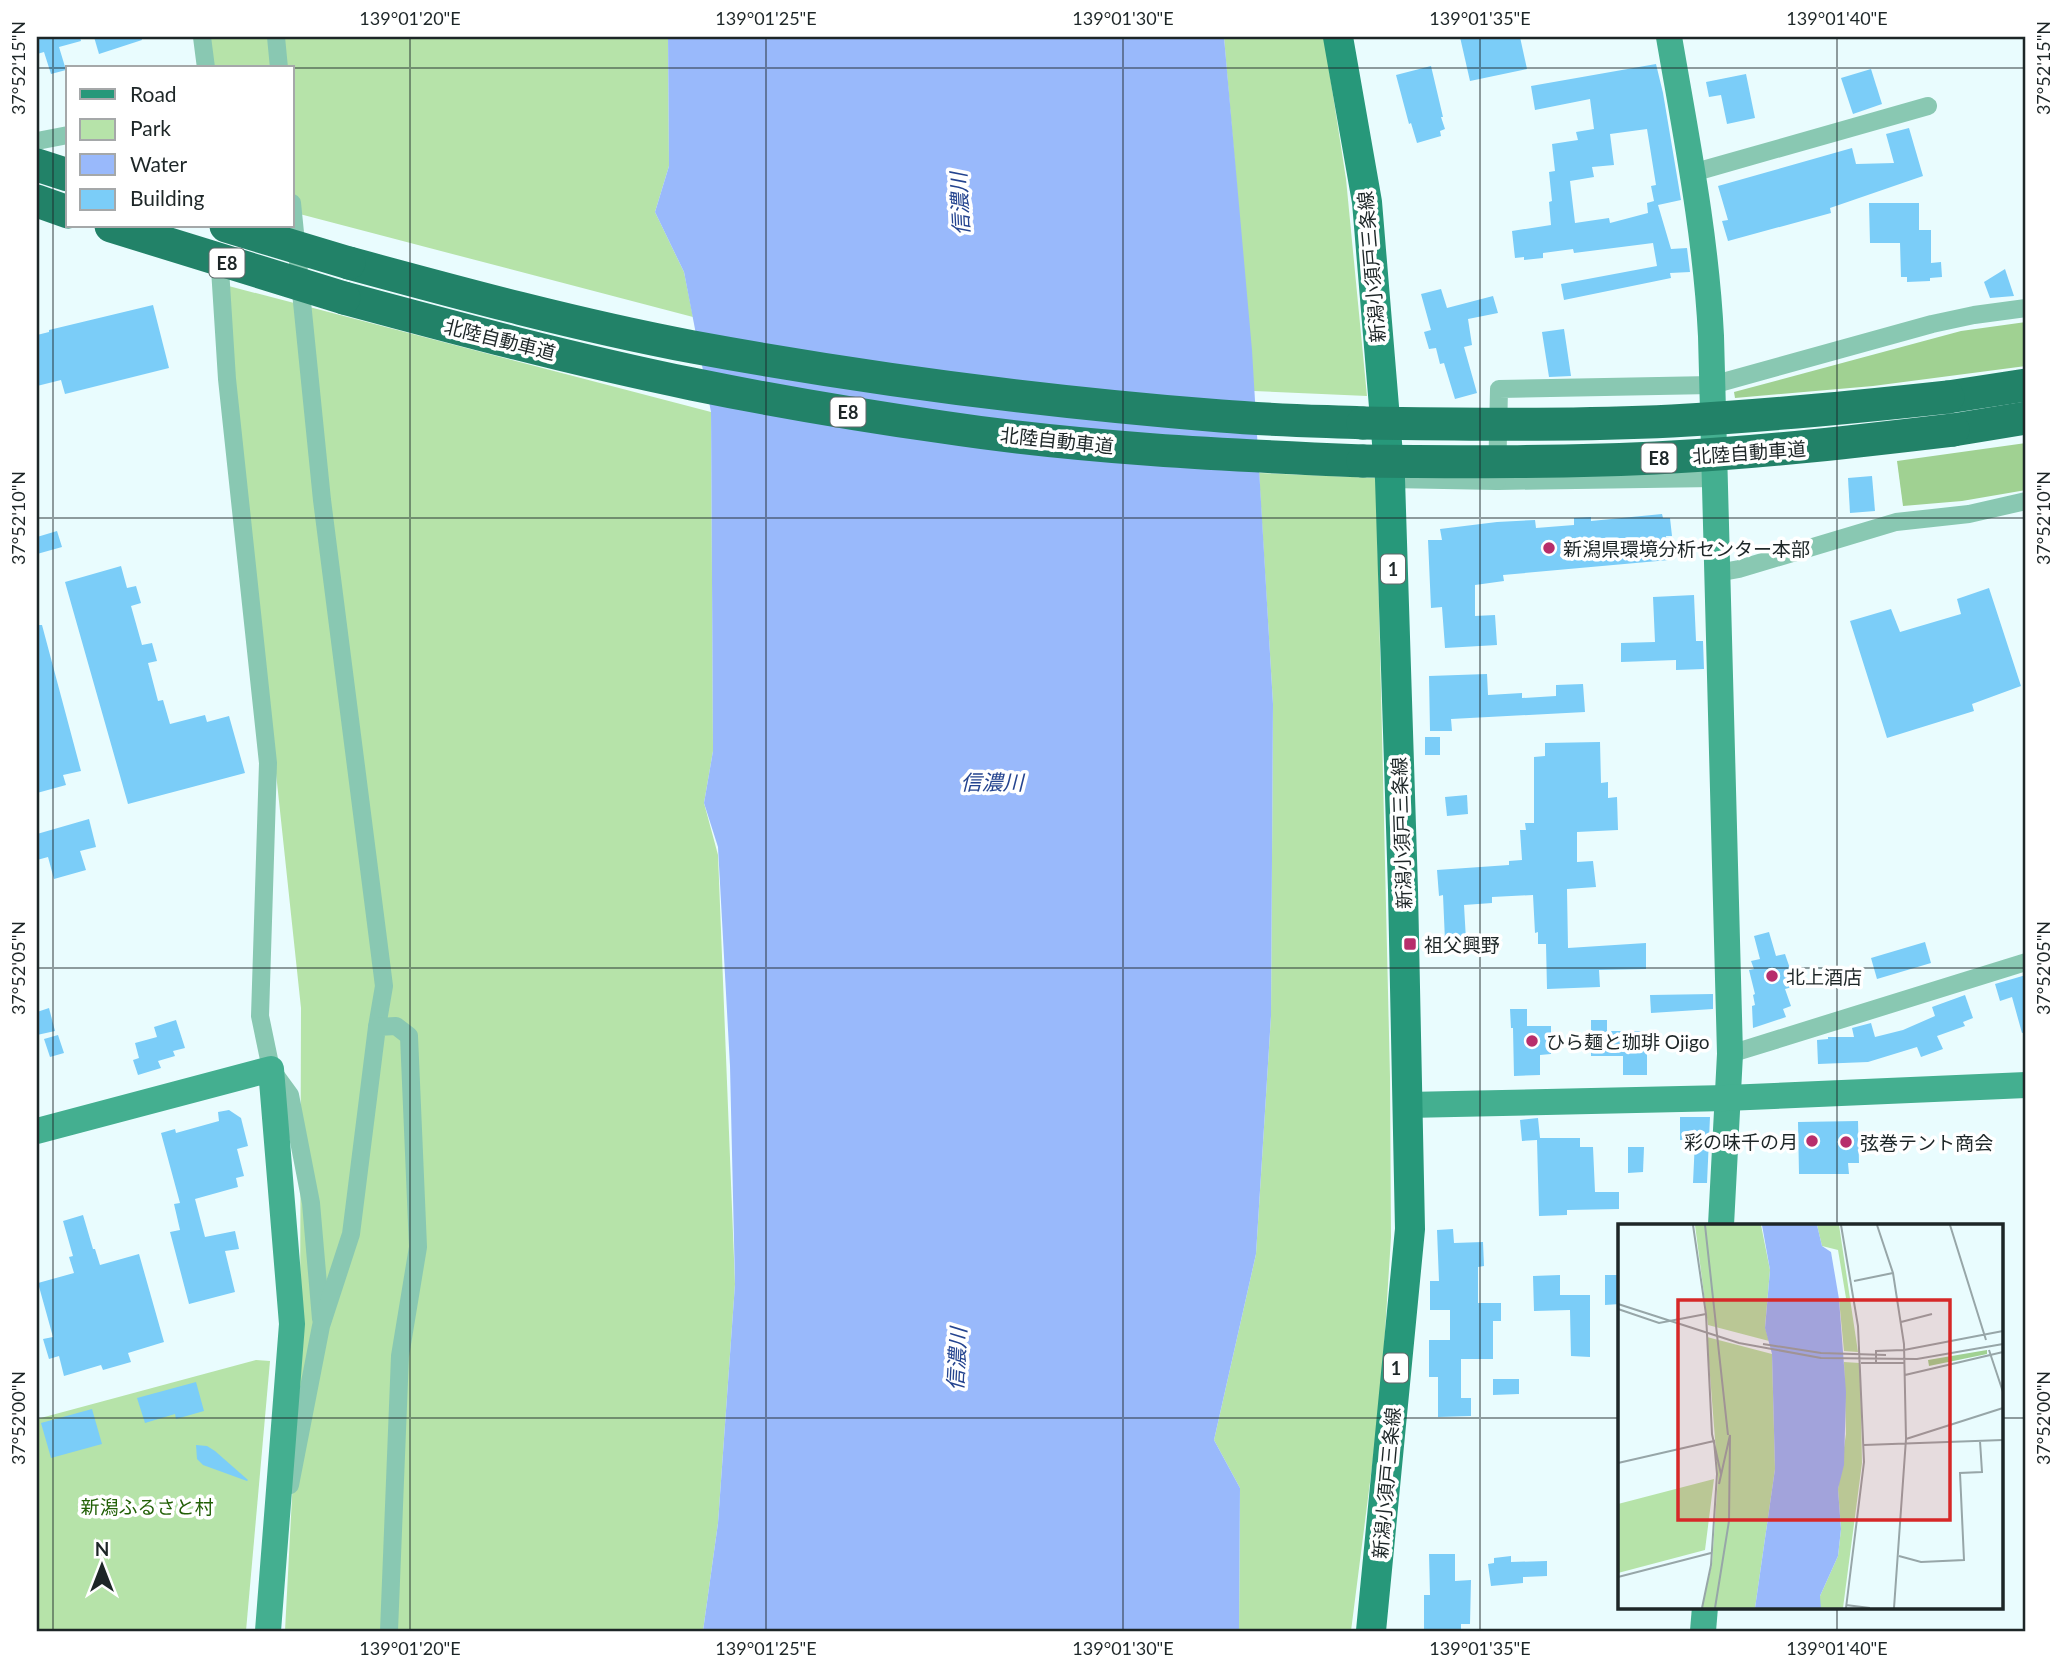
<svg xmlns="http://www.w3.org/2000/svg" width="2063" height="1668" font-family="Lato,'Noto Sans JP',sans-serif">
  <rect width="100%" height="100%" fill="#e9fcfe"/>
  <g fill="#b6e3a9">
    <path d="M207,37H668L669,166L655,212L684,272L693,317L292,212V68H211Z"/>
    <path d="M1224,37H1324L1346,179L1367,396L1254,391Z"/>
    <path d="M221,284L711,412L713,751L704,803L718,855L735,1284L718,1523L703,1631H285L300,1344L301,1008L255,576Z"/>
    <path d="M1259,473L1376,478L1390,1077L1391,1237L1381,1396L1351,1631H1239L1240,1488L1214,1440L1256,1254L1271,1016L1273,704Z"/>
    <path d="M256,1360L270,1361L246,1631H37V1419Z"/>
  </g>
  <g fill="#a0d192">
    <path d="M2026,322V366L1873,386L1735,398L1734,392L1961,331Z"/>
    <path d="M2026,443V490L1962,501L1903,506L1897,461Z"/>
  </g>
  <path fill="#99b9fb" d="M668,37H1224L1252,350L1273,704L1271,1016L1256,1254L1214,1440L1240,1488L1239,1631H703L718,1523L735,1284L730,1066L718,847L704,803L713,751L711,412L684,272L655,212L669,166Z"/>
  <g fill="#7bcdf8" fill-rule="evenodd">
    <path d="M37,37H80L81,41L59,47L66,70L51,74L44,52L37,54Z"/>
    <path d="M94,37H141L142,40L99,54Z"/>
    <path d="M1460,37H1520L1527,69L1470,81Z"/>
    <path d="M1656,64L1663,93L1681,200L1658,205L1671,249L1687,248L1690,272L1670,273L1671,278L1564,300L1561,284L1657,266L1653,243L1574,253L1573,249L1543,253V258L1524,260V257L1515,258L1512,231L1551,225L1549,202L1552,201L1549,172L1555,171L1552,144L1578,140L1576,132L1594,129L1590,99L1535,110L1531,86ZM1647,129L1656,185L1651,186L1654,201L1647,203L1648,213L1610,223L1609,218L1575,223L1570,181L1594,177L1592,167L1614,165L1610,134Z"/>
    <path d="M1431,66L1443,117H1441L1445,129L1440,131L1441,136L1417,143L1411,123L1409,124L1396,75Z"/>
    <path d="M1871,69L1882,104L1853,114L1841,78Z"/>
    <path d="M1746,74L1755,118L1727,124L1721,95L1709,97L1706,82Z"/>
    <path d="M1909,128L1923,176L1830,208L1831,213L1728,241L1722,221L1728,220L1718,186L1852,148L1856,164L1894,163L1886,134Z"/>
    <path d="M1869,203H1919V230H1931V263L1941,262L1942,277L1930,278V281L1907,282V277H1901L1900,243H1870Z"/>
    <path d="M2005,269L2014,296L1990,298L1984,282Z"/>
    <path d="M1441,289L1447,308L1493,296L1498,313L1468,319L1472,345L1464,347L1477,393L1455,399L1444,363L1440,364L1436,348L1429,349L1424,332L1431,330L1421,294Z"/>
    <path d="M153,305L169,368L65,394L61,380L37,386V335L49,332V330Z"/>
    <path d="M1564,329L1571,376L1549,377L1542,332Z"/>
    <path d="M1872,476L1875,511L1850,513L1848,478Z"/>
    <path d="M1662,514L1663,518H1670L1672,536H1666L1669,560L1503,575L1504,581L1475,585V616L1495,615L1497,645L1445,648L1442,607L1431,608L1428,540H1442L1440,529L1497,522L1535,520L1536,528L1574,525V518L1591,517V521Z"/>
    <path d="M57,531L62,547L37,554V537Z"/>
    <path d="M121,566L127,588L136,586L141,603L131,606L142,645L152,643L157,661L148,663L158,701L163,700L170,724L205,715L207,722L229,716L245,773L128,804L65,582Z"/>
    <path d="M1989,588L2021,686L1972,704L1974,711L1887,738L1850,621L1891,609L1900,632L1961,614L1957,599Z"/>
    <path d="M1694,595L1696,641H1703L1704,669L1676,670V660L1621,662V643L1655,642L1653,597Z"/>
    <path d="M37,625H42L81,771L63,775L66,785L37,793Z"/>
    <path d="M1487,674L1488,695L1522,693V698L1556,696V685L1583,684L1585,712L1451,719L1452,731H1430L1429,676Z"/>
    <rect x="1425" y="737" width="15" height="18"/>
    <path d="M1600,742L1601,783L1608,782V798L1617,797L1618,830L1577,832V862L1593,861L1596,887L1567,889L1568,948L1646,943V969L1599,970L1600,987L1547,989L1546,944H1538V932L1535,933L1533,895L1492,897V903L1464,905L1466,940L1445,941L1443,895L1439,896L1437,870L1509,865V861L1522,860L1520,830H1526L1525,823H1534V757L1545,756V743Z"/>
    <path d="M1467,795L1468,814L1447,816L1445,797Z"/>
    <path d="M89,819L96,847L80,851L86,870L54,879L48,857L37,860V834Z"/>
    <path d="M1769,932L1776,956L1785,954L1796,986L1785,989L1791,1006L1783,1009L1786,1017L1753,1028L1752,1006L1755,1005L1753,995L1755,994L1749,970L1754,969L1751,961L1760,959L1754,936Z"/>
    <path d="M1925,942L1931,963L1877,979L1871,958Z"/>
    <path d="M2026,975V1032L2022,1033L2012,997L2000,1001L1995,984Z"/>
    <path d="M1713,994V1009L1651,1013L1650,995Z"/>
    <path d="M1965,995L1973,1018L1963,1022L1965,1026L1937,1036L1943,1049L1921,1057L1917,1047L1868,1062L1818,1064L1817,1040L1828,1039V1037H1854L1852,1028L1871,1023L1875,1037L1903,1030L1935,1016L1932,1007Z"/>
    <path d="M49,1008L55,1031L37,1035V1012Z"/>
    <path d="M1510,1009H1527V1026H1551V1054L1540,1055V1075L1514,1076L1513,1028H1511Z"/>
    <path d="M176,1020L185,1048L173,1051L175,1056L158,1061L161,1068L138,1075L133,1060L139,1058L135,1043L157,1037L154,1027Z"/>
    <path d="M1591,1020H1607V1031H1647V1075H1623V1056H1591Z"/>
    <path d="M58,1035L64,1053L50,1057L44,1039Z"/>
    <path d="M229,1110L241,1118L248,1146L237,1149L244,1176L236,1178L238,1187L195,1199L205,1237L235,1231L239,1249L225,1251L235,1292L189,1304L170,1232L180,1230L174,1204L180,1203L161,1133L175,1129L176,1133L219,1121L218,1112Z"/>
    <path d="M1680,1117H1710L1707,1183H1693L1695,1140H1680Z"/>
    <path d="M1538,1118L1540,1138H1580V1147H1593L1595,1192H1619V1209L1567,1210V1215L1539,1216L1537,1140L1522,1141L1520,1120Z"/>
    <path d="M1858,1121L1859,1163H1848L1849,1174H1799L1798,1122Z"/>
    <path d="M1628,1147H1644L1643,1172L1628,1173Z"/>
    <path d="M83,1215L93,1249H95L100,1265L139,1254L164,1342L128,1353L131,1362L103,1370L101,1365L64,1376L59,1356L49,1359L43,1339L53,1337L38,1283L74,1273L69,1257L73,1256L63,1221Z"/>
    <path d="M1453,1229L1454,1243L1483,1242L1484,1266L1478,1267V1303H1501V1321H1493V1359H1461V1398H1471V1416L1438,1417V1377H1429V1340H1450V1310H1430V1281H1439L1437,1230Z"/>
    <path d="M1560,1275V1295H1590V1357L1571,1356L1570,1310L1534,1311L1533,1276Z"/>
    <path d="M1605,1275H1620V1304L1605,1305Z"/>
    <path d="M1493,1379H1519V1394L1493,1395Z"/>
    <path d="M196,1382L204,1411L176,1419L175,1414L145,1423L137,1398Z"/>
    <path d="M92,1409L102,1444L51,1458L41,1423Z"/>
    <path d="M196,1445L207,1446L215,1451L248,1480L247,1481L203,1465L197,1459Z"/>
    <path d="M1429,1554H1455V1581L1471,1580L1470,1624H1461V1629L1424,1630V1595H1430Z"/>
    <path d="M1511,1556V1562L1547,1561V1576L1523,1577V1583L1491,1586L1488,1564L1494,1563V1558Z"/>
  </g>
  <g fill="none" stroke-linecap="round" stroke-linejoin="round">
    <g stroke="#89c8b2" stroke-width="18">
      <path d="M202,37L206,68"/>
      <path d="M276,37L279,68"/>
      <path d="M37,141L68,135"/>
      <path d="M1692,173L1928,106"/>
      <path d="M292,203L322,500L384,986L377,1027"/>
      <path d="M219,253L227,379L268,763L260,1016L271,1069L290,1095L311,1203L321,1319"/>
      <path d="M1390,479L1497,481L1715,478"/>
      <path d="M1497,481L1499,389L1712,385L1932,324L1974,315L2026,308"/>
      <path d="M1717,573L1739,569L1896,522L1969,514L2026,501"/>
      <path d="M1730,1054L2026,962"/>
      <path d="M290,1485L321,1326L351,1234L377,1027L396,1026L409,1036L418,1247L400,1356L389,1631"/>
    </g>
    <g stroke="#44af90" stroke-width="26">
      <path d="M1669,37C1686,136 1706,235 1711,336L1730,1054L1721,1225"/>
      <path d="M1407,1105L1726,1098L2026,1085"/>
      <path d="M37,1131L271,1069L292,1324L268,1631"/>
      <path d="M1703,1631L1705,1607"/>
    </g>
    <path stroke="#27987a" stroke-width="30" d="M1338,37L1367,202L1390,479L1403,890L1410,1229L1371,1631"/>
    <g stroke="#228268" stroke-width="33">
      <path d="M37,165L68,175"/>
      <path d="M37,201L68,212"/>
      <path d="M349,263C463,294 577,325 693,347C867,379 1044,402 1221,416C1268,420 1316,421 1363,423"/>
      <path d="M344,298C459,329 575,360 692,384C775,401 858,415 942,427C1081,448 1222,455 1363,461"/>
      <path d="M1948,397L2026,385"/>
      <path d="M1953,430L2026,418"/>
    </g>
    <g stroke="#228268" stroke-width="33">
      <path d="M111,226L344,298"/>
      <path d="M226,226L349,263"/>
      <path d="M1363,423C1466,424 1569,426 1672,421C1764,416 1856,407 1948,397"/>
      <path d="M1363,461C1466,462 1569,463 1672,457C1766,452 1860,441 1953,430"/>
    </g>
  </g>
  <path fill="none" stroke="#1d2627" stroke-width="2" stroke-opacity="0.45" d="M53,37V1631M410,37V1631M766,37V1631M1123,37V1631M1480,37V1631M1837,37V1225M37,68H2026M37,518H2026M37,968H2026M37,1418H1620M2002,1418H2026M1837,1607V1631"/>
  <g fill="#b72e6b" stroke="#fff" stroke-width="2.5">
    <circle cx="1549" cy="548" r="7"/>
    <rect x="1403" y="937" width="14" height="14" rx="3.5"/>
    <circle cx="1772" cy="976" r="7"/>
    <circle cx="1532" cy="1041" r="7"/>
    <circle cx="1812" cy="1141" r="7"/>
    <circle cx="1846" cy="1142" r="7"/>
  </g>
  <g text-anchor="middle" dominant-baseline="central" stroke-width="7" stroke-linejoin="round" paint-order="stroke">
    <g fill="#fff" stroke="#616768" stroke-width="2">
      <rect x="209.5" y="248.5" width="35" height="29" rx="5"/>
      <rect x="830.5" y="397.5" width="35" height="29" rx="5"/>
      <rect x="1641.5" y="443.5" width="35" height="29" rx="5"/>
      <rect x="1381" y="554.5" width="24" height="29" rx="5"/>
      <rect x="1384" y="1353.5" width="24" height="29" rx="5"/>
    </g>
    <g font-size="18" font-weight="bold" fill="#1d2627">
      <text x="227" y="263">E8</text>
      <text x="848" y="412">E8</text>
      <text x="1659" y="458">E8</text>
      <text x="1393" y="569">1</text>
      <text x="1396" y="1368">1</text>
    </g>
    <g font-size="19" fill="#1d2627" stroke="#fff">
      <text transform="translate(1371 267) rotate(-95)">新潟小須戸三条線</text>
      <text transform="translate(500 339) rotate(14)">北陸自動車道</text>
      <text transform="translate(1057 440) rotate(6)">北陸自動車道</text>
      <text transform="translate(1749 452) rotate(-4)">北陸自動車道</text>
      <text transform="translate(1401 833) rotate(-92)">新潟小須戸三条線</text>
      <text transform="translate(1386 1483) rotate(-85)">新潟小須戸三条線</text>
    </g>
    <g font-size="19" fill="#1d2627" stroke="#fff" text-anchor="start">
      <text x="1563" y="548">新潟県環境分析センター本部</text>
      <text x="1424" y="944">祖父興野</text>
      <text x="1786" y="976">北上酒店</text>
      <text x="1546" y="1041">ひら麺と珈琲 Ojigo</text>
      <text x="1798" y="1141" text-anchor="end">彩の味千の月</text>
      <text x="1860" y="1142">弦巻テント商会</text>
    </g>
    <g font-size="19" fill="#226007" stroke="#fff">
      <text x="147" y="1506">新潟ふるさと村</text>
    </g>
    <g font-size="21" font-style="italic" fill="#24448f" stroke="#fff">
      <text transform="translate(959 204) rotate(-93)">信濃川</text>
      <text x="992" y="781">信濃川</text>
      <text transform="translate(956 1359) rotate(-87)">信濃川</text>
    </g>
  </g>
  <g transform="translate(1618 1224)">
    <rect width="385" height="385" fill="#e9fcfe"/>
    <path d="M77,1H143L152,46L147,103L151,117L90,101ZM199,1H221L240,128L226,127L221,75L228,74L220,26L204,22ZM89,113L154,130L157,245L137,384H84L94,340L100,253ZM226,138L242,139L244,239L225,384H202V372L220,332L223,305L220,265L228,210ZM96,255L87,326L0,349V280Z" fill="#b6e3a9"/>
    <path d="M369,126V130L311,142L310,136Z" fill="#a0d192"/>
    <path d="M144,1H199L204,22L213,28L221,75L228,168L226,241L220,265L223,305L220,332L202,372L203,384H137L157,245L154,130L147,104L152,46Z" fill="#99b9fb"/>
    <path fill="none" stroke="#97a6a8" stroke-width="2" d="M75,1L88,90L94,210L103,250M87,1L110,211M223,1L240,102L246,238L228,384M259,1L275,49L286,120L288,215L276,384M332,1L368,116M236,57L275,49M0,80L121,119L203,134L299,135L385,120M0,85L41,99L88,90M283,98L314,90M145,120L203,129L268,131M371,126L385,168M243,139H286M258,139V127L286,126L385,107M287,151L385,128M288,215L385,184M246,221L385,216M0,239L96,217L99,250L93,341L84,384M281,332L303,338L346,336L342,249L364,248L362,217M0,353L93,329M228,381L252,384M97,384L111,297L112,211L101,260"/>
    <path fill="#d62828" fill-opacity="0.15" stroke="#d62828" stroke-width="3.5" d="M60,76H332V296H60Z"/>
    <rect width="385" height="385" fill="none" stroke="#1d2627" stroke-width="3.5"/>
  </g>
  <rect width="2063" height="1668" fill="none" stroke="#ffffff" stroke-width="77"/>
  <rect x="66" y="66" width="228" height="161" fill="#ffffff" stroke="#a5a8a9" stroke-width="2"/>
  <rect x="80" y="89" width="35" height="10" fill="#27987a" stroke="#a5a8a9" stroke-width="2"/>
  <text x="130" y="102" font-size="21" fill="#1d2627">Road</text>
  <rect x="80" y="119" width="35" height="21" fill="#b6e3a9" stroke="#a5a8a9" stroke-width="2"/>
  <text x="130" y="136" font-size="21" fill="#1d2627">Park</text>
  <rect x="80" y="154" width="35" height="21" fill="#99b9fb" stroke="#a5a8a9" stroke-width="2"/>
  <text x="130" y="172" font-size="21" fill="#1d2627">Water</text>
  <rect x="80" y="189" width="35" height="21" fill="#7bcdf8" stroke="#a5a8a9" stroke-width="2"/>
  <text x="130" y="206" font-size="21" fill="#1d2627">Building</text>
  <g transform="translate(102 1566)" stroke="#ffffff" stroke-width="5" paint-order="stroke">
  <path d="M0-5L12 26L0 18L-12 26Z" fill="#1d2627"/>
  <text y="-10" font-size="19" font-weight="bold" text-anchor="middle" fill="#1d2627">N</text>
  </g>
  <rect x="38" y="38" width="1986" height="1592" fill="none" stroke="#1d2627" stroke-width="2.5"/>
  <g font-size="18" text-anchor="middle" fill="#1d2627">
    <text x="410" y="25">139°01'20"E</text>
    <text x="766" y="25">139°01'25"E</text>
    <text x="1123" y="25">139°01'30"E</text>
    <text x="1480" y="25">139°01'35"E</text>
    <text x="1837" y="25">139°01'40"E</text>
    <text transform="translate(19 68) rotate(-90)" y="6">37°52'15"N</text>
    <text transform="translate(2044 68) rotate(-90)" y="6">37°52'15"N</text>
    <text transform="translate(19 518) rotate(-90)" y="6">37°52'10"N</text>
    <text transform="translate(2044 518) rotate(-90)" y="6">37°52'10"N</text>
    <text transform="translate(19 968) rotate(-90)" y="6">37°52'05"N</text>
    <text transform="translate(2044 968) rotate(-90)" y="6">37°52'05"N</text>
    <text transform="translate(19 1418) rotate(-90)" y="6">37°52'00"N</text>
    <text transform="translate(2044 1418) rotate(-90)" y="6">37°52'00"N</text>
    <text x="410" y="1655">139°01'20"E</text>
    <text x="766" y="1655">139°01'25"E</text>
    <text x="1123" y="1655">139°01'30"E</text>
    <text x="1480" y="1655">139°01'35"E</text>
    <text x="1837" y="1655">139°01'40"E</text>
  </g>
</svg>
